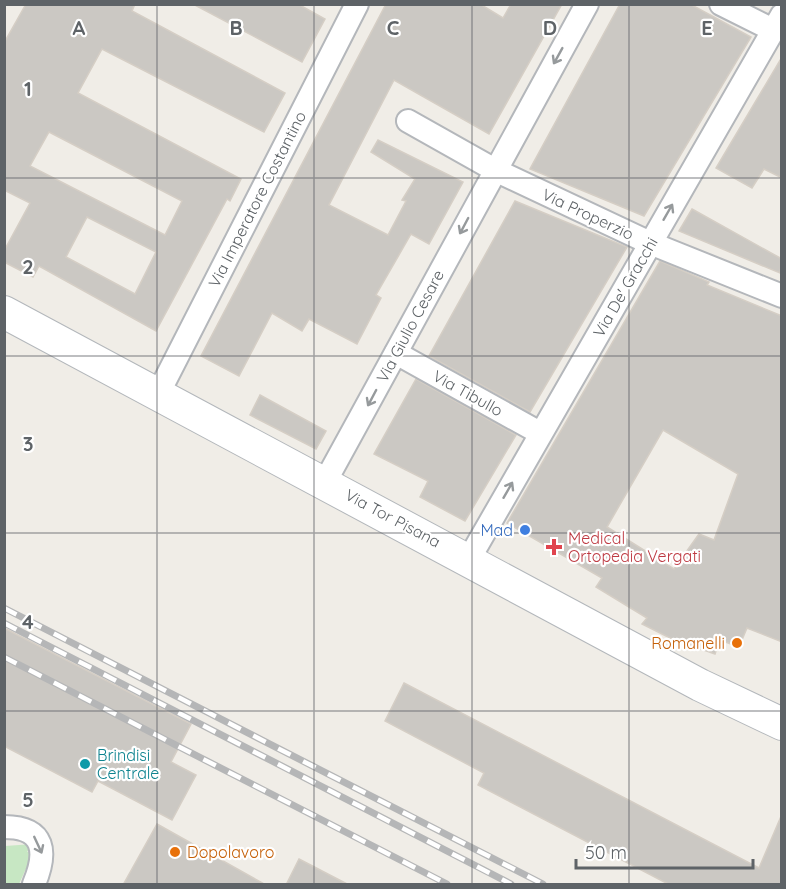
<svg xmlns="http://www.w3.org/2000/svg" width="786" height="889" font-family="Quicksand,sans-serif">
  <rect width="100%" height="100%" fill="#f0ede7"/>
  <path fill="#c7e7c3" d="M33,844L27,852L34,851L19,884H5V846Z"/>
  <g fill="#cbc8c3" stroke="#d5cec5" stroke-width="1.5" fill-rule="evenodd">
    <path d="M26,4H135L132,11L285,93L264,132L102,49L78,93L241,179L230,201L227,199L156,331L39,266L33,277L4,262V251L30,203L4,190V43ZM49,132L182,201L165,235L30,166ZM87,217L156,252L135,294L66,257Z"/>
    <path d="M193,4H298L325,19L302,62Z"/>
    <path d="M386,4H480L503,18L511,4H562L489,134L394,80L329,205L388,235L406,201L402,200L415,179L371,152L378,140L463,182L429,244L411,234L376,295L381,298L357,344L309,319L302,331L272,313L239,376L201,356Z"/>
    <path d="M620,4H690L751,37L644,216L530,169Z"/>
    <path d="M782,57V178L764,169L752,188L716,168Z"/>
    <path d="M515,201L627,247L530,412L429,356Z"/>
    <path d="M692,209L782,259L780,273L679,231Z"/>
    <path d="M660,261L709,282L707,285L782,316V642L747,628L739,647L720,640L715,654L670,638L642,624L647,618L596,587L602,578L507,523ZM663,430L738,474L714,540L699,534L674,569L607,527Z"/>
    <path d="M416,379L516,435L465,521L420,497L428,481L374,454Z"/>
    <path d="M260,395L326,431L316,449L250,415Z"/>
    <path d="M4,628L191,724L171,762L196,775L172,820L98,781L92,792L4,746Z"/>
    <path d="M404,683L759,868L782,814V885H670L478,785L484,773L385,721Z"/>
    <path d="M157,824L266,885H123Z"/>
    <path d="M299,859L349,885H286Z"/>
  </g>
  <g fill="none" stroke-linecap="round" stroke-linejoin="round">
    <defs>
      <g id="minor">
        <path d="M721,4L773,30"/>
        <path d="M408,121L495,170L650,243L782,296"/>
        <path d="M396,353L540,433"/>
        <path d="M158,394L357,4"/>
        <path d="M325,482L587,4"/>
        <path d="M469,559L782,15"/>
        <path d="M4,827C46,827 47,853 34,884"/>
      </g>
      <path id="secondary" d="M4,312L700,685L782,724"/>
    </defs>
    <use href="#minor" stroke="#b4b7bb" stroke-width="26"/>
    <use href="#secondary" stroke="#b3b7bb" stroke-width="34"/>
    <use href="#minor" stroke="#fff" stroke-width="22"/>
    <use href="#secondary" stroke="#fff" stroke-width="32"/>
    <defs>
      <g id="rail">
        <path d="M4,608L543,884"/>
        <path d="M4,623L511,884"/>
        <path d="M4,657L447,884"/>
      </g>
    </defs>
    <use href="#rail" stroke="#b5b6b7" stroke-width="7"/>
    <use href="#rail" stroke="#fff" stroke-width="4.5" stroke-dasharray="14" stroke-linecap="butt"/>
  </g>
  <defs><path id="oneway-shaft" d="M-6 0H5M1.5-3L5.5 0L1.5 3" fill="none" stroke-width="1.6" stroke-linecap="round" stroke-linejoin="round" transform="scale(1.5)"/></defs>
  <g stroke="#969a9c">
    <use href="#oneway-shaft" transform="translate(558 56) rotate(119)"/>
    <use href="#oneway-shaft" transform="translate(668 212) rotate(-60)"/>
    <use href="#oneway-shaft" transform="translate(464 226) rotate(118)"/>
    <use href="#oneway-shaft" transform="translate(372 398) rotate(118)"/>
    <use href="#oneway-shaft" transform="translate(508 490) rotate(-60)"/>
    <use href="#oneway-shaft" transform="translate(38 845) rotate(65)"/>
  </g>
  <path fill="none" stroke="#5e6367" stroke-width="1.5" stroke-opacity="0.55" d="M157,4V884M314,4V884M472,4V884M629,4V884M4,178H782M4,356H782M4,533H782M4,711H782"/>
  <circle fill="#3f7fe0" stroke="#fff" stroke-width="2" cx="525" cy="530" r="6"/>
  <path fill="#e0444e" stroke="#fff" stroke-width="2" d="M551 538h6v6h6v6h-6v6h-6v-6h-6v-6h6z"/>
  <g fill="#e8710a" stroke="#fff" stroke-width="2">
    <circle cx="737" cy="643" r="6"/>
    <circle cx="175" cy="852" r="6"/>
  </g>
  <circle fill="#0f9aa8" stroke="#fff" stroke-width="2" cx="85" cy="764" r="6"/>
  <g text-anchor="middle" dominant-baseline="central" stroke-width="4.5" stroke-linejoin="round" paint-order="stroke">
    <g font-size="16" fill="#5e6367" stroke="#fff">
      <text transform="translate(257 199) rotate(-63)">Via Imperatore Costantino</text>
      <text transform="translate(588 214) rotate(25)">Via Properzio</text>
      <text transform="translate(625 287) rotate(-60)">Via De' Gracchi</text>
      <text transform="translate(410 326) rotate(-62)">Via Giulio Cesare</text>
      <text transform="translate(468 393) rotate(29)">Via Tibullo</text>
      <text transform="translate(393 518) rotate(28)">Via Tor Pisana</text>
    </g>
    <g font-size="16" fill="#366cbe" stroke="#fff" text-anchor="end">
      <text x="513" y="530">Mad</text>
    </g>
    <g font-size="16" fill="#be3a42" stroke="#fff" text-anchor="start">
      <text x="568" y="538">Medical<tspan x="568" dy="18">Ortopedia Vergati</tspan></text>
    </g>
    <g font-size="16" fill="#c56008" stroke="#fff" text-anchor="end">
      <text x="725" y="643">Romanelli</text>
      <text x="187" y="852" text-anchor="start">Dopolavoro</text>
    </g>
    <g font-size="16" fill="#0d838f" stroke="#fff" text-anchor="start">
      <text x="97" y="755">Brindisi<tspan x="97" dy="18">Centrale</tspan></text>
    </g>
  </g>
  <g font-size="20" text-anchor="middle" font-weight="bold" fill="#5e6367" stroke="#fff" stroke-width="4.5" stroke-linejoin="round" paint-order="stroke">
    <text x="79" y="35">A</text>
    <text x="236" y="35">B</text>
    <text x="393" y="35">C</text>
    <text x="550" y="35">D</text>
    <text x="707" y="35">E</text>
    <text x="28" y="96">1</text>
    <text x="28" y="274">2</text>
    <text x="28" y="451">3</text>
    <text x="28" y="629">4</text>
    <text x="28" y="807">5</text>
  </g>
  <rect width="786" height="889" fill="none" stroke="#5e6367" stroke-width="12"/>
  <path d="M576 859v9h177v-9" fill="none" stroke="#5e6367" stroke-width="3"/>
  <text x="585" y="859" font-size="18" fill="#5e6367" stroke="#ffffff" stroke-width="4.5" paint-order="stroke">50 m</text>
</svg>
